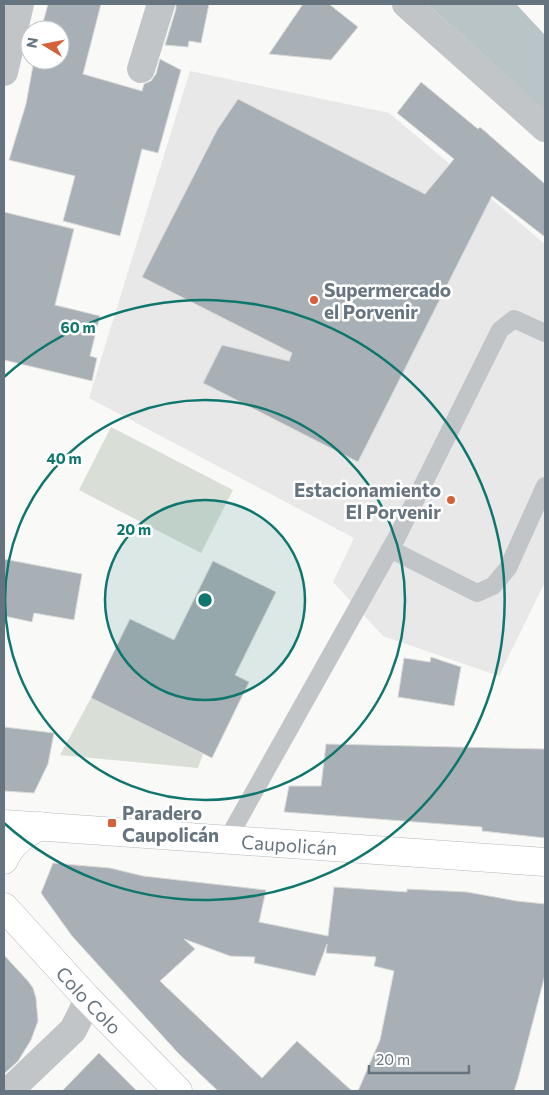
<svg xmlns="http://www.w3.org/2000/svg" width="549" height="1095" font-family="Commissioner,sans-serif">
  <rect width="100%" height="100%" fill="#f9f9f7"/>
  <path fill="#e7e8e7" d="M190,71L389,113L545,244V582L499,676L383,636L333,582L354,538L89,398Z"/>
  <g fill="#d9ded6">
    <path d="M111,427L233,490L201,553L79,490Z"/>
    <path d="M91,698L203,754L198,768L60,755Z"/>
  </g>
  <path fill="#b9c4c7" d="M427,4H516L545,35V110Z"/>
  <g fill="#a9b0b5" stroke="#dbdbd9">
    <path d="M48,4H101L83,74L142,91L144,84L151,81L156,74L160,59L181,70L158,153L142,149L120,236L63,221L75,176L9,160L26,104L34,60H60V30H41Z"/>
    <path d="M176,4H209L201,43L189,41L188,47L165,45L176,9Z"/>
    <path d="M303,4H329L358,27L331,60L269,54Z"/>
    <path d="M421,82L478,129L480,127L545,184V237L492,196L358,462L203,383L222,345L289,361L292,353L142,277L217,130L238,99L425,194L454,159L397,113Z"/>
    <path d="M4,212L74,229L55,305L100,316L90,356L97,358L92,381L4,360Z"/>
    <path d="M4,559L82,574L74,620L34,613L32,622L4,616Z"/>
    <path d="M213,561L276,592L235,675L249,682L212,758L91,698L130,619L174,640Z"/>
    <path d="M431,657L461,667L454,706L398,697L404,658L430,662Z"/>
    <path d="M4,727L54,733L48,764L34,793L4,791Z"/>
    <path d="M326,744L545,749V838L482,831V827L284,812L289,786H321Z"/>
    <path d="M53,863L110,868L143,876L266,890L259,922L328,936L334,887L407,892V889L467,892L517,901L545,904V975L518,1079L514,1091H358L380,1040L394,971L374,966L376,957L326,953L327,944L315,976L254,963L255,957L230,956L184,939L195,949L160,981L262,1078L297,1041L352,1091H218L178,1053L72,936L41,893Z"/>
    <path d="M4,955L28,981L33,988L36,998L38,1021L31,1040L18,1061L4,1074Z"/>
    <path d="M99,1053L137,1091H62Z"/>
  </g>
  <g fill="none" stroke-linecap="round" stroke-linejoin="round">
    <defs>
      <g id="primary">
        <path id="s1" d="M4,824L545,862"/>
        <path d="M4,860C11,843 25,834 40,826"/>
        <path id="s2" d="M4,907L86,997L178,1091"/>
      </g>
    </defs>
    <use href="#primary" stroke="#b4b9bc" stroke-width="29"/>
    <g stroke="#c1c5c8" stroke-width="18">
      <path d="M390,549L477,593L493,586L508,568L545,486"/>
      <path d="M227,840L397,537L500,330L514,319L545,333"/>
    </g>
    <g stroke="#c1c5c8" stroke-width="28">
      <path d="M406,4L545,128"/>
      <path d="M141,69L161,4"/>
      <path d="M4,72L20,4"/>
    </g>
    <path stroke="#c1c5c8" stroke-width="28" d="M9,1091L73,1030L84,1008L86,997"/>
    <use href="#primary" stroke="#fff" stroke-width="28"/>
  </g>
  <circle cx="205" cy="600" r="100" fill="#0f766e" fill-opacity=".12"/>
  <g fill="none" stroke="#0f766e" stroke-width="2.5">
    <circle cx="205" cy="600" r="100"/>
    <circle cx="205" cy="600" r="200"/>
    <path d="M4 377A300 300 0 1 1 4 823"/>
  </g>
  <g fill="#d5613b" stroke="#fff" stroke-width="2">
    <circle cx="314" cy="300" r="5"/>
    <circle cx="451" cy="500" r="5"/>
    <rect x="107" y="818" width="10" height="10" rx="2.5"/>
  </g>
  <g text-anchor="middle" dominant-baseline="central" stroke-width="5" stroke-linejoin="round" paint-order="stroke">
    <g font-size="19" font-weight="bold" fill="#66747f" stroke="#fff" text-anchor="start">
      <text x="324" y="289">Supermercado<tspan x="324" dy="22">el Porvenir</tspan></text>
      <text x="441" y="489" text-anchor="end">Estacionamiento<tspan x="441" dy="22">El Porvenir</tspan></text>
      <text x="122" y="812">Paradero<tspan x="122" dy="22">Caupolicán</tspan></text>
    </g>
    <g font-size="19" fill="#66747f" stroke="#fff">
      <text stroke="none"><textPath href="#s1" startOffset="286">Caupolicán</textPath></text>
      <text stroke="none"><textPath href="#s2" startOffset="126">Colo Colo</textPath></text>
    </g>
  </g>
  <circle cx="205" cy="600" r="8" fill="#0f766e" stroke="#fff" stroke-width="2.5"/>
  <g font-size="15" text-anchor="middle" font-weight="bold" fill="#0f766e" stroke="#fff" stroke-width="5" stroke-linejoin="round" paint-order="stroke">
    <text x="78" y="333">60 m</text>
    <text x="64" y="464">40 m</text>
    <text x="134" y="535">20 m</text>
  </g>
  <rect width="549" height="1095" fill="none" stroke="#66747f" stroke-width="10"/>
  <g transform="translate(45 45) rotate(280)"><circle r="24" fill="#ffffff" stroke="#c2c7cc"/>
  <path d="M0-4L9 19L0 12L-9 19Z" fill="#d5613b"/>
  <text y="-8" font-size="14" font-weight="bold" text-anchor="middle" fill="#66747f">N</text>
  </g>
  <path d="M369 1065v8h100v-8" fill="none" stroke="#66747f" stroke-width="2.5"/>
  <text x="376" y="1065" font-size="15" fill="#66747f" stroke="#ffffff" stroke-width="4" paint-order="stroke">20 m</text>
</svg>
